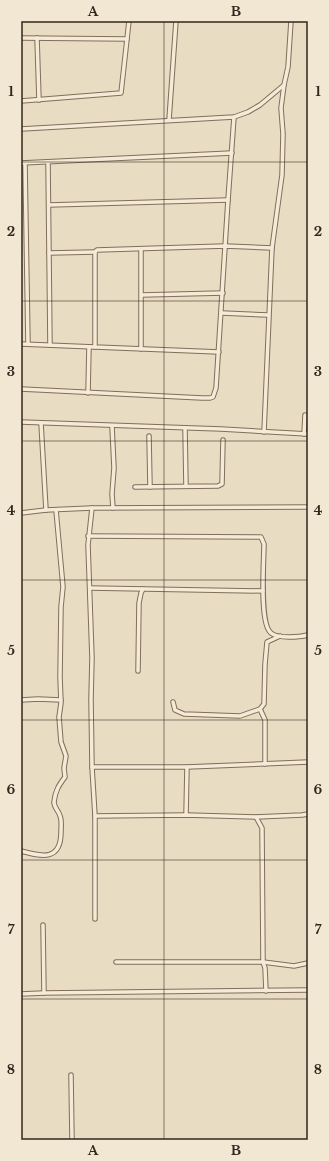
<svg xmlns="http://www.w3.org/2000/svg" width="329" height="1161" font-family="'Libre Baskerville',serif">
  <rect width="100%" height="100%" fill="#e8dcc3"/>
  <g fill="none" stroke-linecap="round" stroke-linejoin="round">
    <defs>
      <g id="street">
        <path d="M21,38L127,39"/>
        <path d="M37,38L39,100"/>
        <path d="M21,101L121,93L129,21"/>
        <path d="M169,120L176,21"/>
        <path d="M21,129L234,117L248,112L260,105L284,85L288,67L291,21"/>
        <path d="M48,162L50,345"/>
        <path d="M21,163L232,153"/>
        <path d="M25,163L28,344"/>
        <path d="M49,205L228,200"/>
        <path d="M141,249V349"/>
        <path d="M49,253L95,252"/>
        <path d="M142,295L223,293"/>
        <path d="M222,313L268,315"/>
        <path d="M21,344L95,347"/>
        <path d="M219,352L95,347V252L97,250L225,246L272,248"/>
        <path d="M21,389L202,398H210L213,397L216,388L228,200L234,117"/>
        <path d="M88,393L89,347"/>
        <path d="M21,422L221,429L308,434"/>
        <path d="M41,423L46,510"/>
        <path d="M112,426L114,468L112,494L113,508"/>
        <path d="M185,428L186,486"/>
        <path d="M264,432L272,248L282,175L283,134L281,108L284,85"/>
        <path d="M304,434L305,415"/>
        <path d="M149,436L150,487"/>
        <path d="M135,487L218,486L222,484L223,440"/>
        <path d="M92,508L88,545L92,658L91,699L92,767L95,816"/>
        <path d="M21,513L46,510L92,508L308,507"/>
        <path d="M88,536L261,537L264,544C264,561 259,624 271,633C278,639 300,637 308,635"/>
        <path d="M90,588L263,591"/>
        <path d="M138,671L139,603L141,593L143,589"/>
        <path d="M21,700L38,699L61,700"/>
        <path d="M173,702L175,710L184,714L240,716L260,709L264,704L265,664L267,642L280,636"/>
        <path d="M260,709L265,720V764"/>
        <path d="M92,767H187L308,762"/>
        <path d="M186,815L187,767"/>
        <path d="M256,817L262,828L263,962L265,968L266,991"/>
        <path d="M21,851C42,857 61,861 61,832C61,827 62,820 60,816C59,811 54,808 54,802C55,791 59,785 65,777L64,768L66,756L61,742L59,717L61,703L60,677L61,607L63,587L56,510"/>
        <path d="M95,919V816L186,815L256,817L302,815L308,814"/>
        <path d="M43,925L44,993"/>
        <path d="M116,962H263L294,966L308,963"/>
        <path d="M21,994L44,993L308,990"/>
        <path d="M71,1075L72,1140"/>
      </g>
    </defs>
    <use href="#street" stroke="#816e5c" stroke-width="5.5"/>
    <use href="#street" stroke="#f4ead5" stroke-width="3.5"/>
  </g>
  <path fill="none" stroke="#32271e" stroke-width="1" stroke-opacity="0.55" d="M164,21V1140M21,162H308M21,301H308M21,441H308M21,580H308M21,720H308M21,860H308M21,999H308"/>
  <rect width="329" height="1161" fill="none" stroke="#f1e7d2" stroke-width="44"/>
  <rect x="22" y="22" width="285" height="1117" fill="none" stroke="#32271e" stroke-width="1.5"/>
  <g font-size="13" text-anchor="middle" font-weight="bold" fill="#32271e">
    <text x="93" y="16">A</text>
    <text x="236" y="16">B</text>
    <text x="11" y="96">1</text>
    <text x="318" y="96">1</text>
    <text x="11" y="236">2</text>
    <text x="318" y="236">2</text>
    <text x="11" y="376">3</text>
    <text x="318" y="376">3</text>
    <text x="11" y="515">4</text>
    <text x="318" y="515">4</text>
    <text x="11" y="655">5</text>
    <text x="318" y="655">5</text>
    <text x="11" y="794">6</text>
    <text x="318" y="794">6</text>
    <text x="11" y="934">7</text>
    <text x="318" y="934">7</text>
    <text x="11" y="1074">8</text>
    <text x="318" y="1074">8</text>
    <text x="93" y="1155">A</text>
    <text x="236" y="1155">B</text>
  </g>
</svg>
